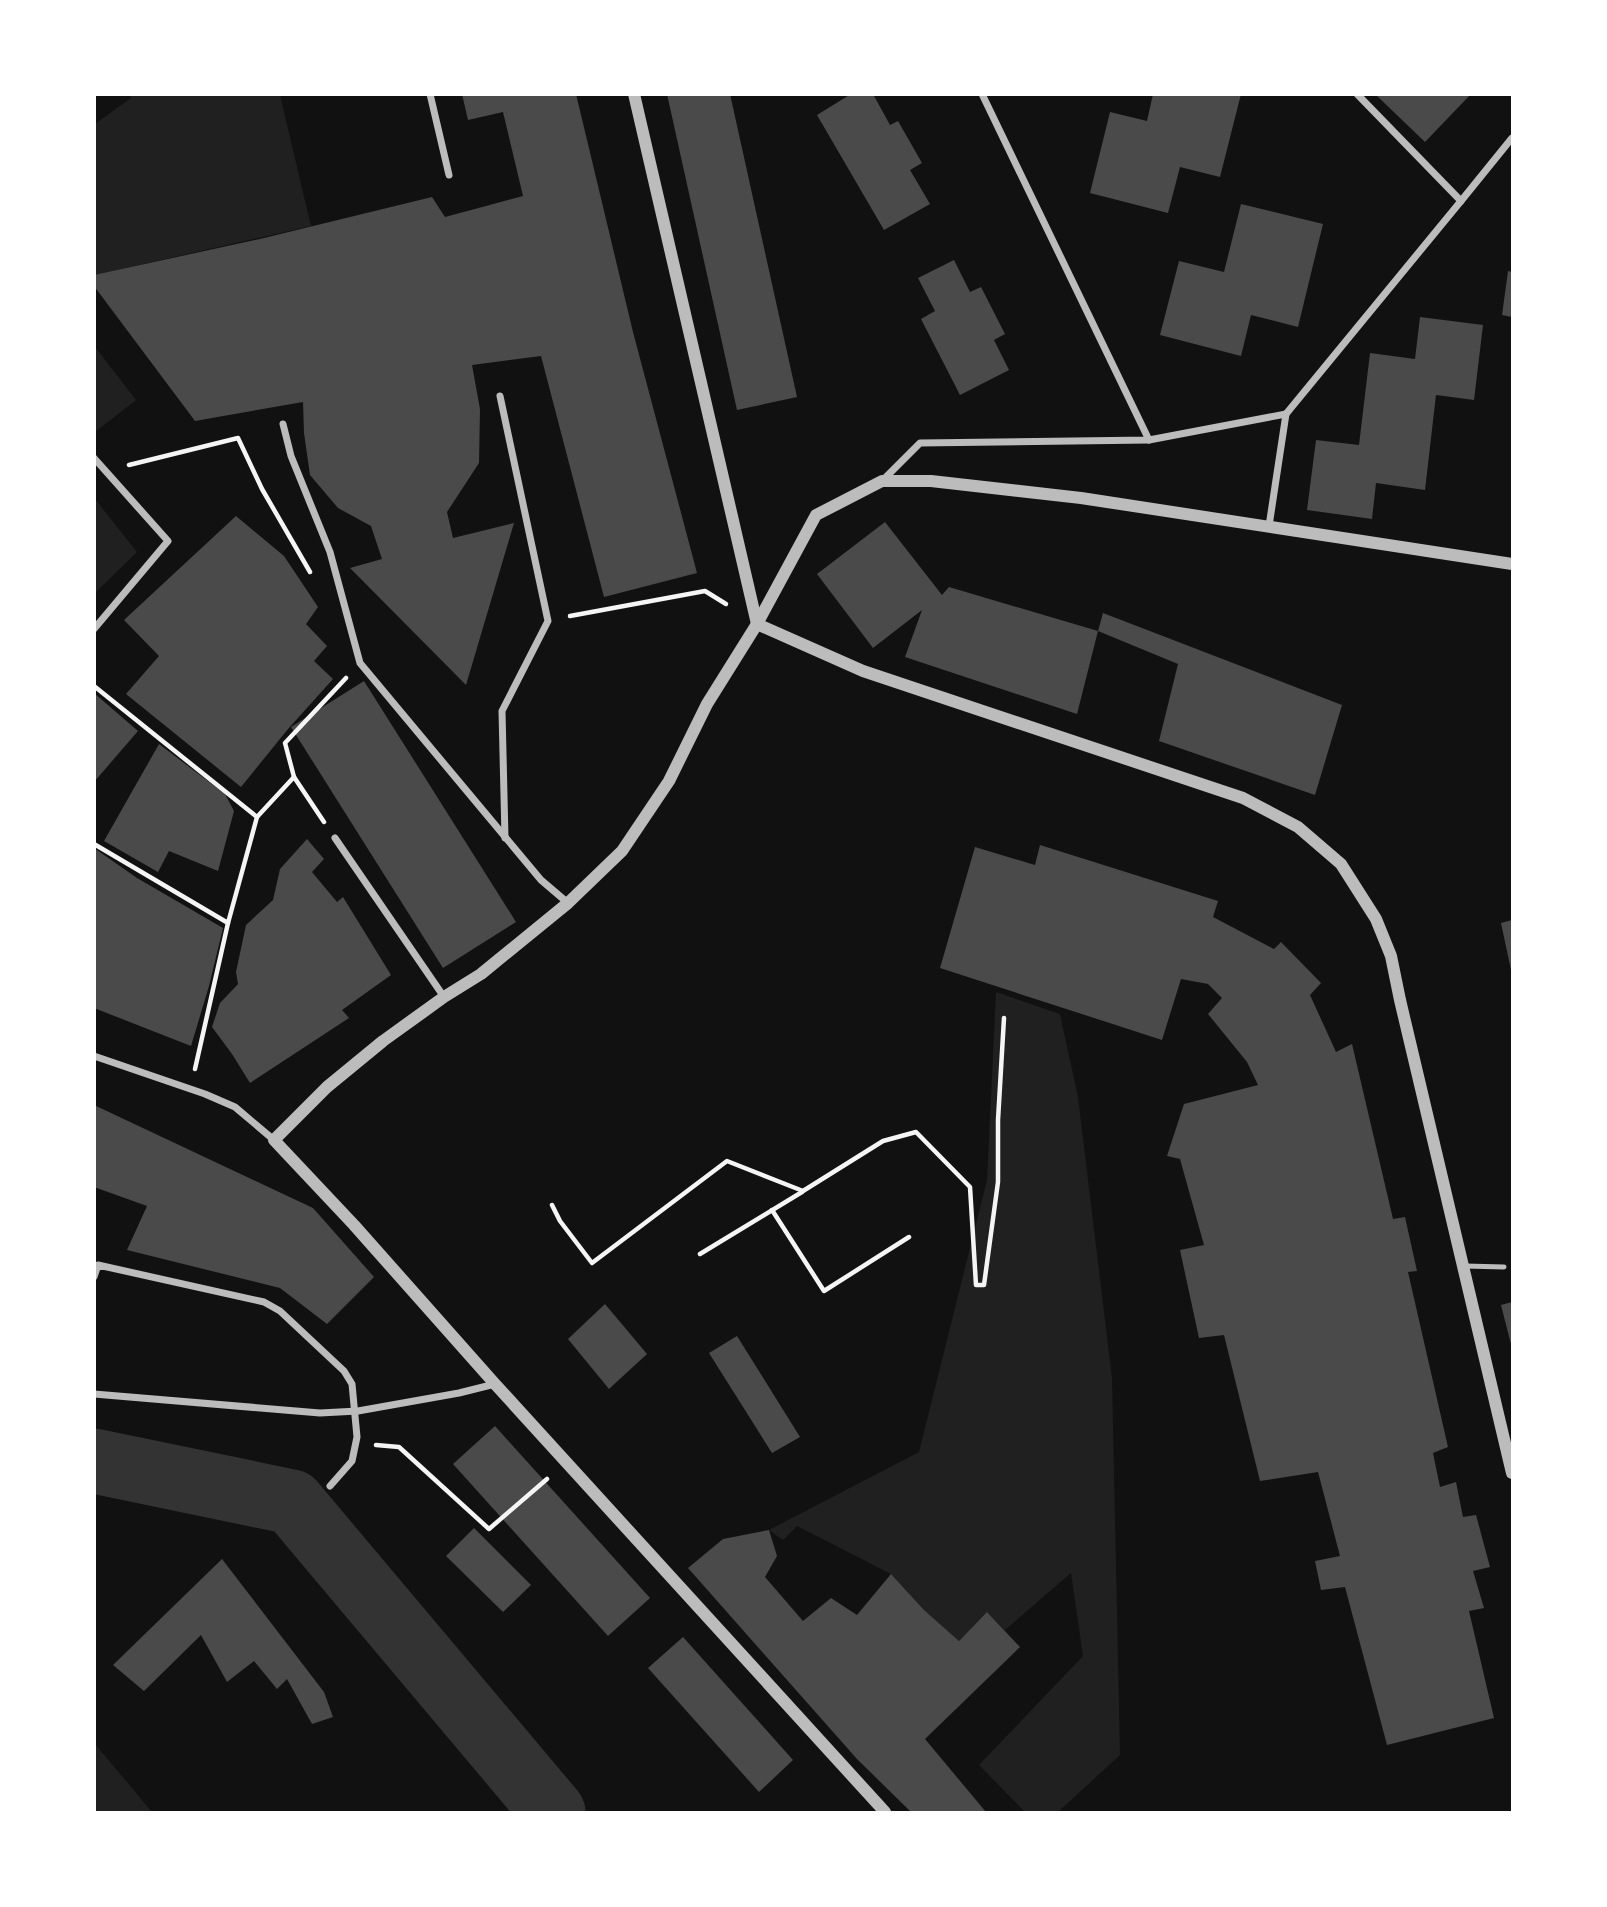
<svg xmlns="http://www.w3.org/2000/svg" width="1607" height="1907" font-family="'Source Sans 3',sans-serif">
  <rect width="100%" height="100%" fill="#111"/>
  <g fill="#202020">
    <path d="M130,95H280L311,226L95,275V124L131,98Z"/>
    <path d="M95,347L136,400L95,432Z"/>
    <path d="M95,499L137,552L95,593Z"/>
    <path d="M996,992L1060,1014L1078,1097L1112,1378L1120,1755L1058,1812H1025L979,1765L1083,1656L1071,1573L1005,1630L987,1612L959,1641L924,1610L891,1574L797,1526L783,1540L769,1530L919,1452L987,1180Z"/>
    <path d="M94,1744H95L152,1812H95Z"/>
  </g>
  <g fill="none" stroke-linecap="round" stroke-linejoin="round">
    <path stroke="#333" stroke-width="65" d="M94,1461L292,1502L553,1812"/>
  </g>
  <g fill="#4a4a4a">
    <path d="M462,94H576L633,332L697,573L604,597L541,356L472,365L480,409L479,463L447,512L453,538L514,523L466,685L350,568L382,559L371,526L338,508L310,475L304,433L303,402L195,421L94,286V275L260,239L432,197L445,217L523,196L503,112L468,120Z"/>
    <path d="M667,94H730L797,397L737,410Z"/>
    <path d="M851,94H873L890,125L898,121L922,163L910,170L930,204L884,230L817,115Z"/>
    <path d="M1153,94H1241L1220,177L1180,167L1168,213L1090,193L1110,112L1147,121Z"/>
    <path d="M1375,94H1471L1425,142Z"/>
    <path d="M1241,204L1323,224L1298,327L1251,315L1241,356L1160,335L1179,261L1224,272Z"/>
    <path d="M954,260L970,292L981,287L1005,334L994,340L1009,370L960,395L921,319L935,311L918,278Z"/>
    <path d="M1508,271L1512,272V317L1502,315Z"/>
    <path d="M1420,317L1483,325L1474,400L1436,395L1425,490L1376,483L1372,519L1307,510L1316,440L1359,445L1370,353L1415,359Z"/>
    <path d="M236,516L284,556L318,607L306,624L327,646L314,661L333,679L288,729L241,787L126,694L159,656L124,620Z"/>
    <path d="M885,522L942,595L949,587L1098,631L1077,714L905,657L922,610L873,648L817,574Z"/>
    <path d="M1103,613L1342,705L1315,795L1159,741L1178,664L1098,631Z"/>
    <path d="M364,681L516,922L443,968L291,727Z"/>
    <path d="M94,693L138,731L94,782Z"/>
    <path d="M159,744L225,794L234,811L218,871L169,851L158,872L104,841Z"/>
    <path d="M307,839L324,859L312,872L337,902L343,897L391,975L342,1010L349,1018L250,1083L232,1054L212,1027L220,1003L238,984L236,972L246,925L273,900L280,869Z"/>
    <path d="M1040,845L1218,901L1213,917L1274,949L1281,942L1321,983L1310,995L1336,1052L1352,1044L1393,1219L1405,1217L1417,1271L1408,1272L1448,1447L1433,1453L1440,1487L1456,1482L1463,1517L1476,1515L1490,1567L1473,1571L1484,1608L1469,1611L1494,1718L1387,1745L1345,1587L1321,1590L1315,1561L1340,1556L1318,1472L1260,1481L1224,1335L1199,1338L1180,1250L1204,1245L1180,1159L1167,1156L1184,1104L1258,1085L1247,1062L1208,1014L1222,998L1208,984L1181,979L1162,1040L940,968L975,847L1035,865Z"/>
    <path d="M94,848L137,878L223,928L209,986L191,1046L94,1008Z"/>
    <path d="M1512,920V970H1511L1501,923Z"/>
    <path d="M94,1105L313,1208L374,1277L327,1324L280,1288L127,1250L147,1206L94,1187Z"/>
    <path d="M1512,1302V1348L1501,1305Z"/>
    <path d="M605,1304L647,1354L609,1389L568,1339Z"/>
    <path d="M737,1336L800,1437L772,1453L709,1353Z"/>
    <path d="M495,1426L650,1598L608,1636L453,1464Z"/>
    <path d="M474,1528L531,1585L503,1612L446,1556Z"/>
    <path d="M769,1530L777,1556L765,1577L803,1621L831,1598L857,1615L891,1574L924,1610L959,1641L987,1612L1020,1647L925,1739L986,1812H911L857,1759L688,1568L723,1539Z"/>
    <path d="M222,1559L324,1692L333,1717L312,1724L287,1679L277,1689L254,1661L227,1682L201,1635L144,1691L113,1665Z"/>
    <path d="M683,1637L793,1760L759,1792L648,1668Z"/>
  </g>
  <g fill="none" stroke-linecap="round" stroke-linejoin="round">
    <g stroke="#f5f5f5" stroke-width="4.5">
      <path d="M129,465L238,438L262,489L310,572"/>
      <path d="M570,616L705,591L726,604"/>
      <path d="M94,686L257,817"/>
      <path d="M294,777L285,743L346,678"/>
      <path d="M94,844L228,923L257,817L294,777L324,822"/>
      <path d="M195,1069L228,923"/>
      <path d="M552,1205L560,1221L592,1263L727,1161L803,1191L883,1141L916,1132L970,1187L976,1285H984L998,1182V1120L1004,1018"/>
      <path d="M772,1210L824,1291L909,1237"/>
      <path d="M700,1254L802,1192"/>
      <path d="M376,1445L399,1447L489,1529L547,1479"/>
    </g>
    <path stroke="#bcbcbc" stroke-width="5" d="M1465,1266L1504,1267"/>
    <g stroke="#bcbcbc" stroke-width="7">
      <path d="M430,94L449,175"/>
      <path d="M982,94L1149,440"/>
      <path d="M1461,201L1512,138"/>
      <path d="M500,396L548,621L502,711L505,838"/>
      <path d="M283,424L291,456L330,552L360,663L541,880L568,903"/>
      <path d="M94,458L168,541L94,629"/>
      <path d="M882,481L920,443L1149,440L1286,414"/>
      <path d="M1269,526L1286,414L1461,201L1357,94"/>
      <path d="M335,838L444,997"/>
      <path d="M94,1056L205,1094L235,1107L274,1140"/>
      <path d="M94,1277L98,1265L264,1302L280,1311L344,1371L352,1384L357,1437L352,1461L330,1486"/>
      <path d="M94,1394L320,1413L358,1411L459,1393L495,1384"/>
    </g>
    <g stroke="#bcbcbc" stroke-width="12">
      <path d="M634,94L757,624"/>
      <path d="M757,624L863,671L1243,798L1298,827L1341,864L1376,919L1391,956L1400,1000L1512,1473"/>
      <path d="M885,1812L495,1384L354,1225L274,1140L327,1087L383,1041L444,997L481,974L568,903L622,851L669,781L707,704L757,624L816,515L882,481H931L1081,498L1512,564"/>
    </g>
  </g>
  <rect width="1607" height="1907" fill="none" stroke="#ffffff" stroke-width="192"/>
</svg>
